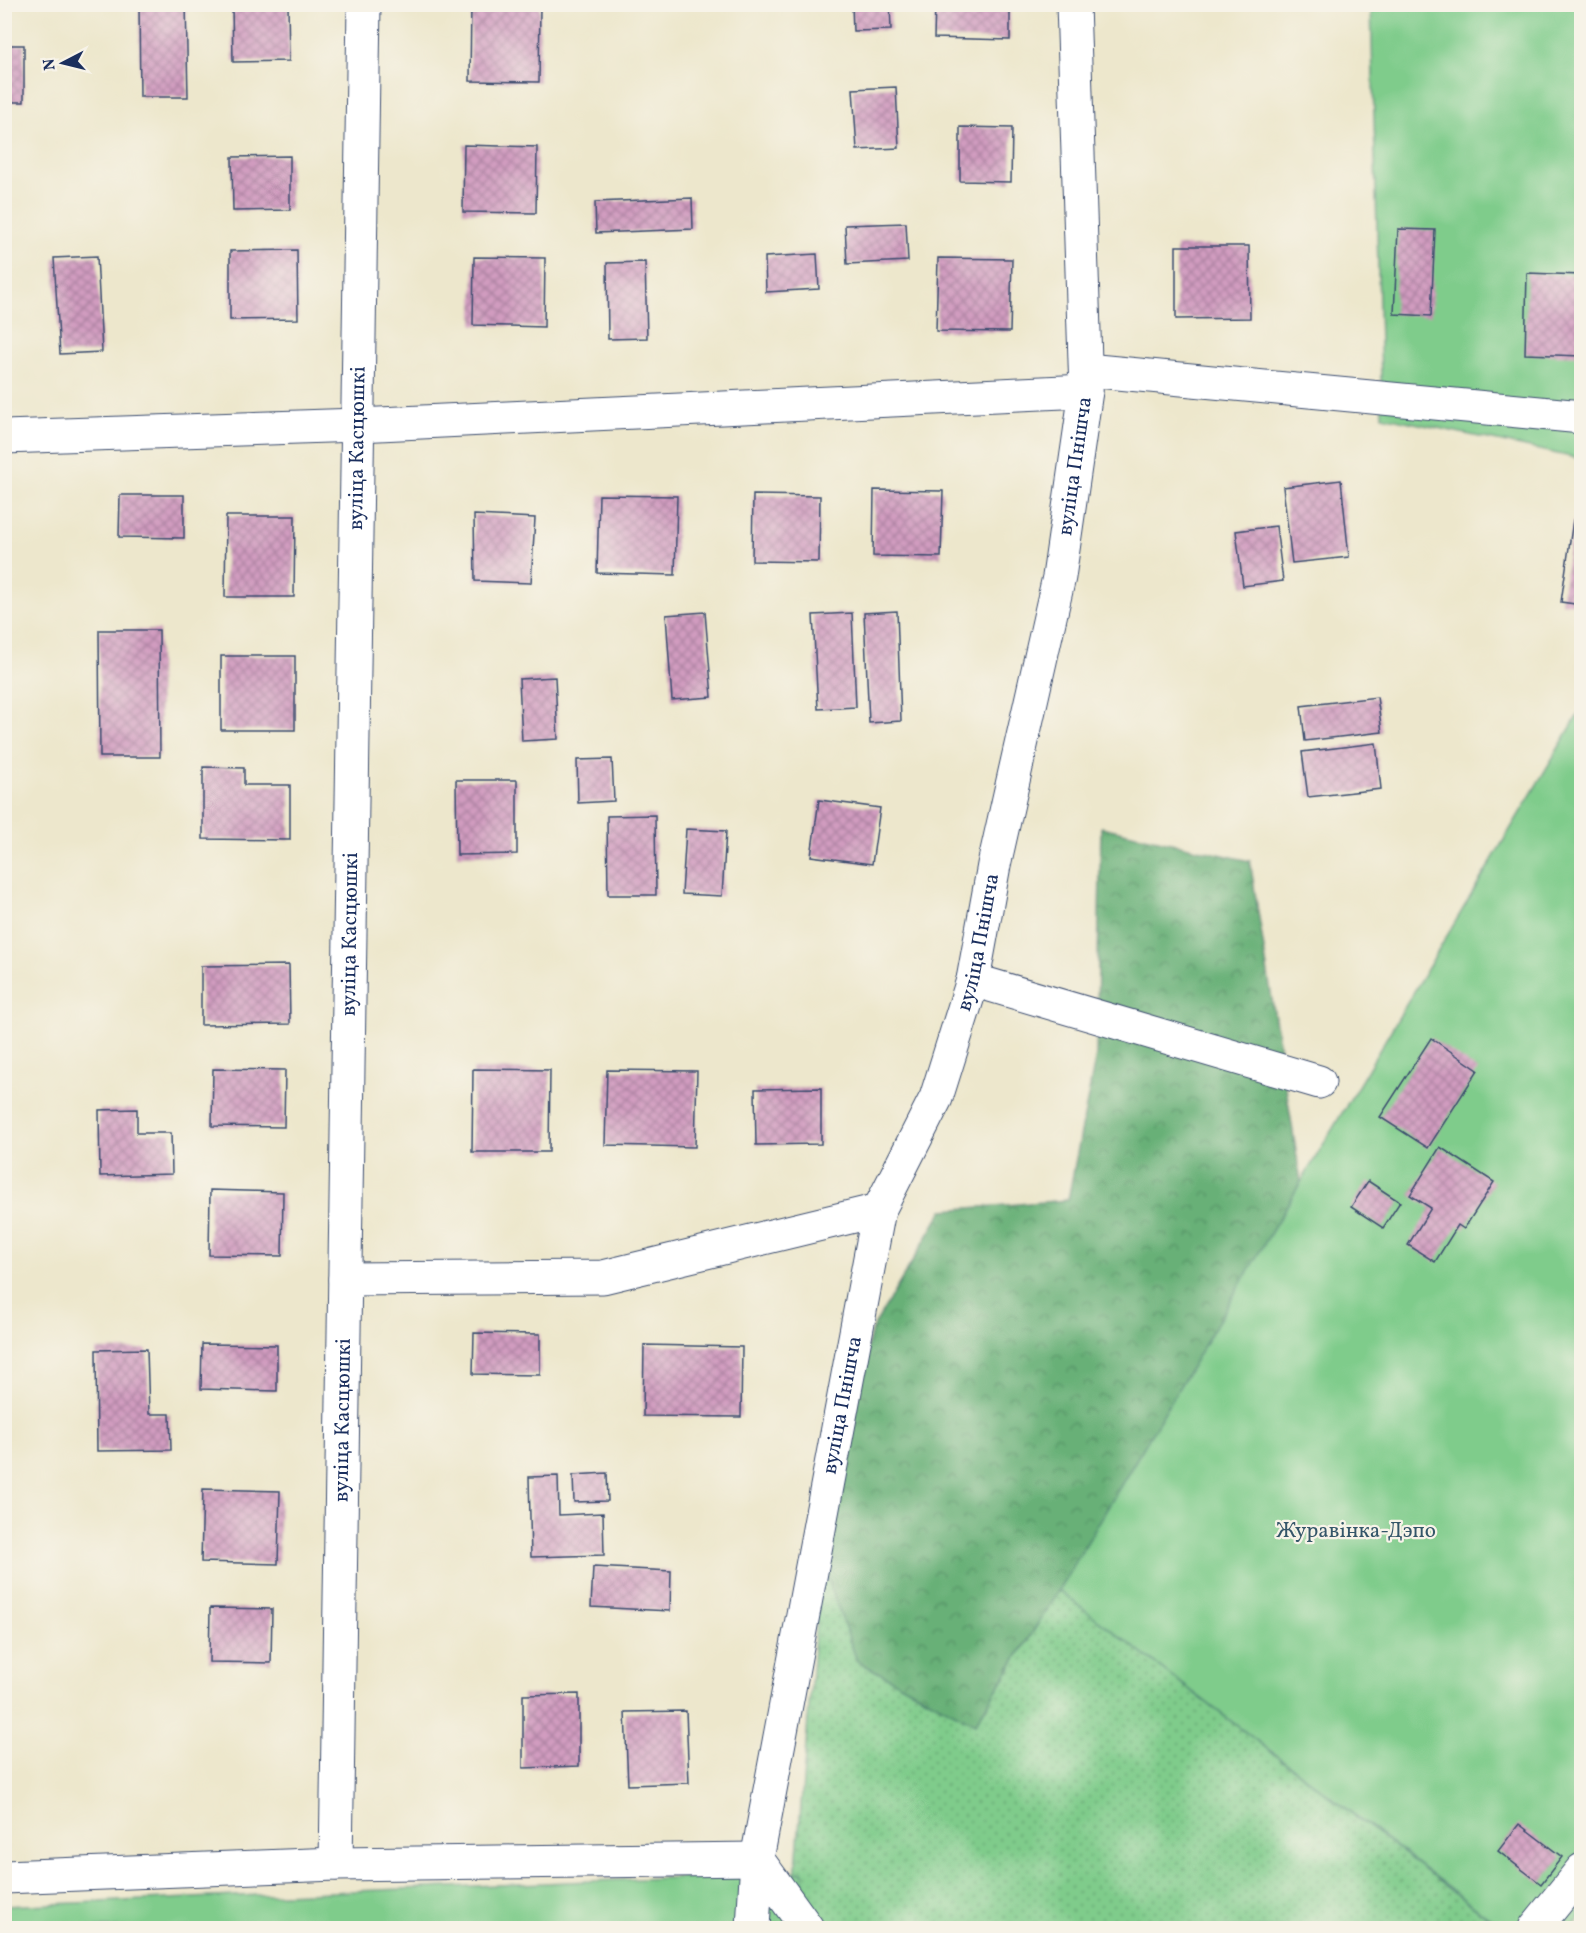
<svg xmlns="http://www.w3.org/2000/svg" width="1586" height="1933" font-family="Vollkorn,serif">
  <defs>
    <pattern id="grass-dots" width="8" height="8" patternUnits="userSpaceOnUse" patternTransform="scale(1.5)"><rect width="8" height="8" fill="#7fcc8b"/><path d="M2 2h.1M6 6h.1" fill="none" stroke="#67a675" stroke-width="1.8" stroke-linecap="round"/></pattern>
    <pattern id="forest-crowns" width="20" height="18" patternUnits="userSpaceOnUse" patternTransform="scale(1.5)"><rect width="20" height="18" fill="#67b077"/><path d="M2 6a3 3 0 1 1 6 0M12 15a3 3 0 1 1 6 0" fill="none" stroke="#549065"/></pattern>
    <pattern id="building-cross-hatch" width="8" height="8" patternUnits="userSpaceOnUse" patternTransform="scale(1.5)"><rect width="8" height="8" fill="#d19cc0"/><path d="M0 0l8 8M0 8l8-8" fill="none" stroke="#a9809f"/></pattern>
  </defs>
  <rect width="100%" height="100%" fill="#f7f3e8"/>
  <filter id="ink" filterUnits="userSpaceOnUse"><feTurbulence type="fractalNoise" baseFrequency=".0167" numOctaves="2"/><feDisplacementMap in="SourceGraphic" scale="12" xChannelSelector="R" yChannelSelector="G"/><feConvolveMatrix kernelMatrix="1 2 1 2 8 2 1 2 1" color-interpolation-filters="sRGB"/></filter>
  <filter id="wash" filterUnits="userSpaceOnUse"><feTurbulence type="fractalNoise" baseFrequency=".008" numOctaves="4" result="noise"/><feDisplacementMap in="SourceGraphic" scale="24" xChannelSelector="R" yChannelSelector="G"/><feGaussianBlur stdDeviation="1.35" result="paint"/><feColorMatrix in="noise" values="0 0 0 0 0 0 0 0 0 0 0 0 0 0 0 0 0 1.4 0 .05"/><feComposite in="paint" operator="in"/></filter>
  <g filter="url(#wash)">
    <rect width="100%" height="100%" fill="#ede7cc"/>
    <path fill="url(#grass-dots)" stroke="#4d7e74" stroke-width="1.5" d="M821,1560L975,1724L1059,1590L1490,1919L1482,1928H791Z"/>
    <path fill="url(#forest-crowns)" stroke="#41706a" stroke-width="1.5" d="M1101,827L1250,861L1301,1182L1059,1590L975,1724L857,1661L821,1560L872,1329L943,1210L1068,1200L1096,1055Z"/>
    <g fill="#7fcc8b" stroke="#4d7e74" stroke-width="1.5">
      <path d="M1371,5H1581V459L1382,416Z"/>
      <path d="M1581,710V1918L1573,1928H1503L1059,1590Z"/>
      <path d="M804,1872L801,1928H5L4,1906Z"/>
    </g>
    <g id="blocks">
      <g fill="url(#building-cross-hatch)">
        <path d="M139,4H186L188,97H140Z"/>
        <path d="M232,4H288L289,61L233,62Z"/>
        <path d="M471,4L540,5L539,82L470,81Z"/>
        <path d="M852,4H890L891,30L853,31Z"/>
        <path d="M935,4H1010V40L934,38Z"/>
        <rect x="4" y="45" width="20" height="57"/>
        <path d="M896,87L899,148L857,150L853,89Z"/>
        <path d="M960,127L1012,128L1011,182L960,181Z"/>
        <path d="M464,145L537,147L536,213L463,212Z"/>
        <path d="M290,156V210L233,211L232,157Z"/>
        <path d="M692,198L693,229L596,233L595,202Z"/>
        <path d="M906,223L908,261L847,264L845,225Z"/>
        <path d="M1398,229L1435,230L1431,316L1394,314Z"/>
        <path d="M1176,246H1249L1250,318L1176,319Z"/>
        <path d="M297,250L298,319L230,320V251Z"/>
        <path d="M817,254L819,289L766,292L765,257Z"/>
        <path d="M97,256L102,352L60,354L54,258Z"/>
        <path d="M474,257L545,258L544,327L473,325Z"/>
        <path d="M938,258L1012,259L1010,332L936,331Z"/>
        <path d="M645,262L647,338L608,339L607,263Z"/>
        <path d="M1527,273L1582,275V356L1525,354Z"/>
        <path d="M1341,480L1349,557L1292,563L1283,487Z"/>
        <path d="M874,490L943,491L941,557L873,556Z"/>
        <path d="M120,495H184V538L119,537Z"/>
        <path d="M599,495L677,496L675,575L597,573Z"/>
        <path d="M753,495L820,496L819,562L752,561Z"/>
        <path d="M474,515L535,518L531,583L475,581Z"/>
        <path d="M226,516H295L294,597H225Z"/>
        <path d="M1573,520L1582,521V605L1561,602Z"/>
        <path d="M1276,526L1283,581L1243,586L1236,531Z"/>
        <path d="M897,611L901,721L869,723L864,613Z"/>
        <path d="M705,612L712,697L672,700L666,615Z"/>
        <path d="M852,613L856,707L818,709L813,615Z"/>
        <path d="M99,630H159L160,757H100Z"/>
        <rect x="221" y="656" width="74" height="74"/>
        <path d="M555,677L558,739L522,741L519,679Z"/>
        <path d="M1377,697L1382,732L1305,741L1301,706Z"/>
        <path d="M1376,743L1381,789L1308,797L1302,752Z"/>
        <path d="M612,759L614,801L578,803L577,760Z"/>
        <path d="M203,767L244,768V785H290V840L203,839Z"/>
        <path d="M456,780H517V854L457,855Z"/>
        <path d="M819,800L880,808L872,864L811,856Z"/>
        <path d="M655,815L656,895H608L607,816Z"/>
        <path d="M686,829L726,831L722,896L682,894Z"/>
        <path d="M289,965L290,1024L201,1025V966Z"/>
        <path d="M1431,1038L1478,1070L1428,1148L1380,1117Z"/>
        <path d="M213,1069L285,1070L284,1127L212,1126Z"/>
        <path d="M473,1069L550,1070L549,1152H472Z"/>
        <path d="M607,1070L697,1071L695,1147L605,1145Z"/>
        <path d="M821,1088V1144L756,1145L755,1089Z"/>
        <path d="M137,1109V1133H171L172,1174L100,1176L99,1110Z"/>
        <path d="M1440,1147L1494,1182L1464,1229L1458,1225L1435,1262L1408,1245L1431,1208L1410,1195Z"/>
        <path d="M1368,1181L1400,1202L1383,1228L1351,1207Z"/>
        <path d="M210,1190L283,1192L282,1256L209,1255Z"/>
        <path d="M474,1333L540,1334V1375L473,1374Z"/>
        <path d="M202,1344L277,1345V1391L201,1389Z"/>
        <path d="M644,1345L742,1347L741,1417L643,1416Z"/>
        <path d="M147,1349L149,1414H170L171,1450L97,1451L96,1350Z"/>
        <path d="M607,1473L608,1501L574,1502L573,1475Z"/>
        <path d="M558,1476L559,1515L603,1513L604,1555L531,1557L529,1477Z"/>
        <path d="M203,1489L280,1491L278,1564L201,1562Z"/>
        <path d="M593,1567L671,1571L670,1611L591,1607Z"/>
        <path d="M210,1608L272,1609L271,1663L209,1662Z"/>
        <path d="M579,1694V1766L523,1768V1695Z"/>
        <path d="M686,1711L689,1783L628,1785L625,1712Z"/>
        <path d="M1519,1824L1562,1857L1541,1884L1498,1851Z"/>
      </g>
    </g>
  </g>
  <g filter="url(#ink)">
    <use href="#blocks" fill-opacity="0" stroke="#3a4b6e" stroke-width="1.5"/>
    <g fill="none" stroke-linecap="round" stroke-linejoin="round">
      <defs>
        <g id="minor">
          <path d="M1086,370L1582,417"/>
          <path d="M4,437L358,425L1086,391"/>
          <path d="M973,980L1319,1082"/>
          <path d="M345,1279L603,1277L879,1210"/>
          <path d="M757,1859L807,1928"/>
          <path id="s1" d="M336,1864L364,4"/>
          <path d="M4,1877L336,1864L757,1859"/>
          <path id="s2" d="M753,1928L757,1859L879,1210L936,1098L973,980L994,865L1059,577L1086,391L1073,4"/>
          <path d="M1535,1928L1582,1870"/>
        </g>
      </defs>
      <use href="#minor" stroke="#3a4b6e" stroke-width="35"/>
      <use href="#minor" stroke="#fff" stroke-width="33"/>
    </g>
  </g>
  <g text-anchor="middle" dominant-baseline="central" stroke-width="4.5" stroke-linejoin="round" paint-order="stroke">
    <g font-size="21" fill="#1b2f5e" stroke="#f7f3e8">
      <text stroke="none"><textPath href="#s1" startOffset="1416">вуліца Касцюшкі</textPath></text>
      <text stroke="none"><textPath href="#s2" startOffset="1503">вуліца Пнішча</textPath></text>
      <text stroke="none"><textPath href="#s1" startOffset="930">вуліца Касцюшкі</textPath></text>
      <text stroke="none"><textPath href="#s2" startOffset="1017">вуліца Пнішча</textPath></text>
      <text stroke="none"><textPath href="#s2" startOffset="531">вуліца Пнішча</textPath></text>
      <text stroke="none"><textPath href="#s1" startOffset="444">вуліца Касцюшкі</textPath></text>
    </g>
    <g font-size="21" fill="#345669" stroke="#f7f3e8">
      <text x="1356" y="1531">Журавінка-Дэпо</text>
    </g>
  </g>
  <rect width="1586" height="1933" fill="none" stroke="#f7f3e8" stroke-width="24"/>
  <g transform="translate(63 63) rotate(263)" stroke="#f7f3e8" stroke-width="4.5" paint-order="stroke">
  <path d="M0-4.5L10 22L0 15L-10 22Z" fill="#1b2f5e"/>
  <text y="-9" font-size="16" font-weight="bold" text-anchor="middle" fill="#1b2f5e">N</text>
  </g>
</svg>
